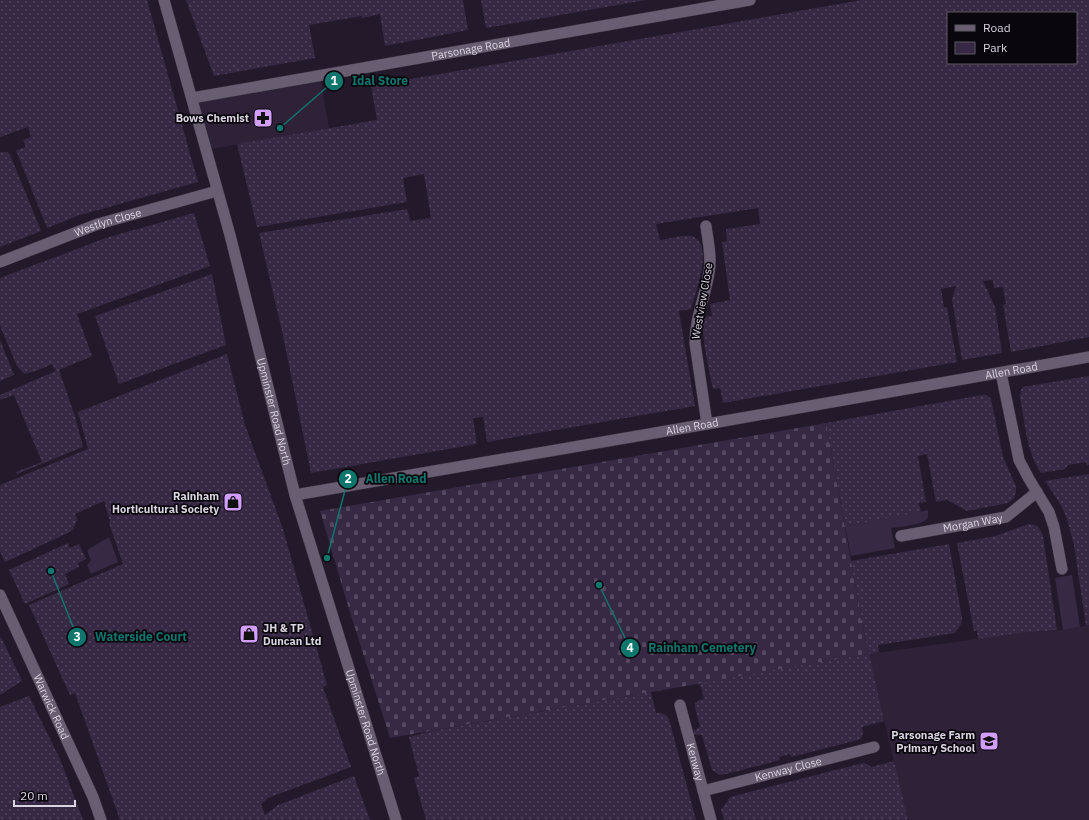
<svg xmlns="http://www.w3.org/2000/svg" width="1089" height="820" font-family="'IBM Plex Sans',sans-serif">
  <defs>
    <pattern id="cemetery-stones" width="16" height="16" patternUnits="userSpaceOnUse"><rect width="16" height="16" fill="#372844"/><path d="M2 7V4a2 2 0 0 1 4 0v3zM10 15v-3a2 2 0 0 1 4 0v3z" fill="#53465f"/></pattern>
    <pattern id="garden-dots" width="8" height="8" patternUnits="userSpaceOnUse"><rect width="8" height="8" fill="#372844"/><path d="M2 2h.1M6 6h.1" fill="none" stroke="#53465f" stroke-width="1.8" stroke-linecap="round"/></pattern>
  </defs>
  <rect width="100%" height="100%" fill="#23192a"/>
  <g fill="#2e2138">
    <path d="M320,76L329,128L206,150L192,98Z"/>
    <path d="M1089,625V820H908L868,654L1020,633L1063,630Z"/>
  </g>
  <g fill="#372844">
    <path d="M928,510C928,511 928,516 928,517C926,525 899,527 891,528L895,548L851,556L845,526Z"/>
    <path d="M109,537L118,562L91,574L87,565L91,561L87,550Z"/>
    <path d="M1072,575L1080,627L1063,630L1055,578Z"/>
  </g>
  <path fill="url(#cemetery-stones)" d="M826,423L868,654L390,738L349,609L320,511Z"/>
  <g fill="url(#garden-dots)" fill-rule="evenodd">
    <path d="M0,0H147L198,182L80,215L47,228L16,150L26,147L23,140L31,137L28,127L0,137Z"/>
    <path d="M186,0H463L468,30L385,46L380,14L362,18V16L309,25L315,58L214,76Z"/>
    <path d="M481,0H646L486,28Z"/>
    <path d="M862,0H1089V337L1011,352L1003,305L1006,304L1003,287L994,288L993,280L983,281L995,307L1002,353L962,360L952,299L956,286L941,289L944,307H947L957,362L723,403L720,388L713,389C710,374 700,332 704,320C705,316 708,316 712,316L710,304L730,300L722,242L727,241L726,229L760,224L758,208L656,224L660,240C669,239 681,235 690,236C716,240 695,294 691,309L679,311L695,406L487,442L483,417L473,418L477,444L311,473L282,331L259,233L407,209L410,221L431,218L424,174L403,178L407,202L257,227L237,144L377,120L371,86ZM948,13H1076V63H948Z"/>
    <path d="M0,152H8L11,157L41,231L0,247Z"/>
    <path d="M194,213L210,266L77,314L92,356L59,370L75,416L83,447L17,474L16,472L42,462L14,395L0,400V395L56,371L52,364L36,371L24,374L17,366L0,326V278L106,238Z"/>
    <path d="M212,274L226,345L119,384L95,316Z"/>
    <path d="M0,340L14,375L0,381Z"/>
    <path d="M227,354L245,425L283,529L327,685L323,687L351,767L268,798L261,804L265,815L278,805L354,776L370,820H120L75,693L70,695L29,605L123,564L109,523L110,521L104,501L75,514L77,520L73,530L68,533L5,562L0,551V485L88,449L78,412Z"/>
    <path d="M1089,376V465H1087L1086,462L1068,465L1065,469L1041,473C1026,450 1025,423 1020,397L1021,390L1023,387Z"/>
    <path d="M982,395H987L991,399L1003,457L1016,486V492L1014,498L1008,503L967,511L947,500L936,502L927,454L918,456L926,502L919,503L921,512L845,526L826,423Z"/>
    <path d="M1089,474V625L1086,626L1074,545C1071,535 1069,524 1065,514C1060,502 1052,492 1045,481Z"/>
    <path d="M1029,524C1038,524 1040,528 1043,536L1057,630L1020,633L978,639L977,631H974L957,543L995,536Z"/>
    <path d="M68,543L70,548L79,544L86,559L78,563L79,567L65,574L69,584L25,604L9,570Z"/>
    <path d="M949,544L962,618L961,624L955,633L878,645L879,652L869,654L884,721L862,727L863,733L861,739L858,740L791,757L790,754L779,757L780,760L726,774L720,775L712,770L702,735L688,734L700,727L695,707V703L699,700L704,699L700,683L868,654L851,561Z"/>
    <path d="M1,637L22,681L0,695V638Z"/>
    <path d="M651,692L656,713C662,713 665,713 669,719L696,820H426L414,778L419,776L409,737L432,731Z"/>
    <path d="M29,696L60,759L83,820H0V707Z"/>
    <path d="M894,761L908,820H724L721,810L730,797L863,763L867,764L871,767Z"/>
  </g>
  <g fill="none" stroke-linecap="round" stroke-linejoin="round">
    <defs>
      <g id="minor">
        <path id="s1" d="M192,98L750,0"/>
        <path d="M706,226C708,241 712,258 709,273C705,297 695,318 695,343L707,424"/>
        <path id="s2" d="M0,262L98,224L217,191"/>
        <path d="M1001,373L1019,460L1029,479L1049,512L1054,527L1062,569"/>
        <path id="s3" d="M295,495L707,424L1089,357"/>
        <path id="s4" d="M901,536L1006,517L1037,492"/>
        <path id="s5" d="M0,595L93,797L101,820"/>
        <path id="s6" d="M680,705L711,820"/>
        <path id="s7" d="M703,791L874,747"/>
      </g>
      <g id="tertiary">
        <path id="s8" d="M164,0L230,235L295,495L396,820"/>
      </g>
    </defs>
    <use href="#minor" stroke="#393340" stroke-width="12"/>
    <use href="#tertiary" stroke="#393340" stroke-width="12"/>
    <use href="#minor" stroke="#685d71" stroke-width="11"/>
    <use href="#tertiary" stroke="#685d71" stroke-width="11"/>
  </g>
  <defs>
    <symbol id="pharmacy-square" viewBox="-11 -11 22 22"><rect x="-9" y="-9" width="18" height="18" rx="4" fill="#d29dfd" stroke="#0a060d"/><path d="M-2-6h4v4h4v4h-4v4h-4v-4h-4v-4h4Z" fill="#111"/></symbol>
    <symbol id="shop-square" viewBox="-11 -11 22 22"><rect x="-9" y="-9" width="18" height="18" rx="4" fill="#d29dfd" stroke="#0a060d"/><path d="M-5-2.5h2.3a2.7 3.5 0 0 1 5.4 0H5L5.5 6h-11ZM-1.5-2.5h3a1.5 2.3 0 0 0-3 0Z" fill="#111"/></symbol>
    <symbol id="school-square" viewBox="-11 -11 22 22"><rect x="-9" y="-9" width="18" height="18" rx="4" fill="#d29dfd" stroke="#0a060d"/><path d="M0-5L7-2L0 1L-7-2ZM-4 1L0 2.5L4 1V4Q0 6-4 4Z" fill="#111"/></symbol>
  </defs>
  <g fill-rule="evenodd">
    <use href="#pharmacy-square" x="252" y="107" width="22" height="22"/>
    <use href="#shop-square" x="222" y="491" width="22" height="22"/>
    <use href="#shop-square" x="238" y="623" width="22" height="22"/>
    <use href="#school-square" x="978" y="730" width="22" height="22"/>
  </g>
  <g text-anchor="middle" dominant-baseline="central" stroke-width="3.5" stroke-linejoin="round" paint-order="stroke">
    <g font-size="11" fill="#dad4e0" stroke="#0a060d">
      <text stroke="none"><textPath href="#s1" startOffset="283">Parsonage Road</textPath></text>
      <text stroke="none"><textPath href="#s2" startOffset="115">Westlyn Close</textPath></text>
      <text transform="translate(702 301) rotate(-80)">Westview Close</text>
      <text stroke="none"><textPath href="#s3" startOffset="727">Allen Road</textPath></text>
      <text stroke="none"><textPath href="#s8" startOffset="426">Upminster Road North</textPath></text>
      <text stroke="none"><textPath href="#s3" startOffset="403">Allen Road</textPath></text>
      <text stroke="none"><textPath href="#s4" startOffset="73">Morgan Way</textPath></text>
      <text stroke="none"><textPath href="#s5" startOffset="123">Warwick Road</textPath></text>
      <text stroke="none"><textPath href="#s8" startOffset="750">Upminster Road North</textPath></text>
      <text stroke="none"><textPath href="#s6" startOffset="59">Kenway</textPath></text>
      <text stroke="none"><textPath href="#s7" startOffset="88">Kenway Close</textPath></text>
    </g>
    <g font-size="11" font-weight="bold" fill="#dad4e0" stroke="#0a060d" text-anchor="end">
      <text x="249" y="118">Bows Chemist</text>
      <text x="219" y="496">Rainham<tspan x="219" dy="13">Horticultural Society</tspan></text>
      <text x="263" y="628" text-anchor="start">JH &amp; TP<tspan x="263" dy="13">Duncan Ltd</tspan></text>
      <text x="975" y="735">Parsonage Farm<tspan x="975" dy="13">Primary School</tspan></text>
    </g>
  </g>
  <path fill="none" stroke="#0f766e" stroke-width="1.5" d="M280 128L334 81M327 558L348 479M51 571L77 637M599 585L630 648"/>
  <g fill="#0f766e" stroke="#0a060d" stroke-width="1.5">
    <circle cx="280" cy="128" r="4"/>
    <circle cx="327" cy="558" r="4"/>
    <circle cx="51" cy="571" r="4"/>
    <circle cx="599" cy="585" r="4"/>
    <circle cx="334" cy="81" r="10"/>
    <circle cx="348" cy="479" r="10"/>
    <circle cx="77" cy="637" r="10"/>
    <circle cx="630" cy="648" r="10"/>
  </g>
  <g font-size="12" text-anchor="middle" font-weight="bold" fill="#fff">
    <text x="334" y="85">1</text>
    <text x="348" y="483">2</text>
    <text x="77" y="641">3</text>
    <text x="630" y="652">4</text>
  </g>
  <g font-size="12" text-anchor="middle" font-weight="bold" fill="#0f766e" stroke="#0a060d" stroke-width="3.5" stroke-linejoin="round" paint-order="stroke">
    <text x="380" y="85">Idal Store</text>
    <text x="396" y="483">Allen Road</text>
    <text x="141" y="641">Waterside Court</text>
    <text x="702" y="652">Rainham Cemetery</text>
  </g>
  <rect x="947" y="12" width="130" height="52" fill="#0a060d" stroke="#5d5861"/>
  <rect x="955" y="25" width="20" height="6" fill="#685d71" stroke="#5d5861"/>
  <text x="983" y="32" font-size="12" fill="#dad4e0">Road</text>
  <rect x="955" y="42" width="20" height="12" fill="#372844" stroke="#5d5861"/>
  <text x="983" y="52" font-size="12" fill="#dad4e0">Park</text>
  <path d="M14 800v6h61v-6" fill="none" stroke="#dad4e0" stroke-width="2"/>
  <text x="20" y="800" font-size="12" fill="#dad4e0" stroke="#0a060d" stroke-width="3" paint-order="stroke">20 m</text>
</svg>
